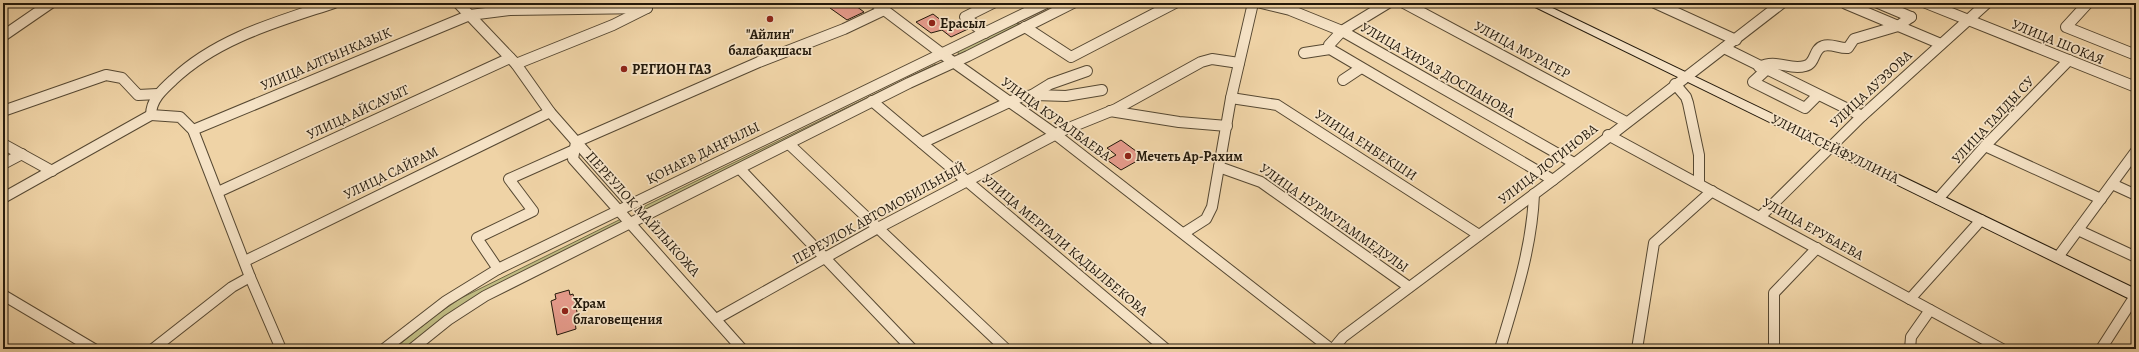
<svg xmlns="http://www.w3.org/2000/svg" width="2139" height="352" font-family="Alegreya,serif">
  <rect width="100%" height="100%" fill="#efd3a6"/>
  <filter id="stains"><feTurbulence type="fractalNoise" baseFrequency=".005" numOctaves="4"/><feColorMatrix values="0 0 0 0 .2 0 0 0 0 .09 0 0 0 0 .02 0 0 0 .5 -.17"/></filter>
  <radialGradient id="worn" r=".72"><stop offset=".6" stop-color="#630" stop-opacity="0"/><stop offset="1" stop-color="#630" stop-opacity=".3"/></radialGradient>
  <g fill="#bfbb82" stroke="#716a46">
    <path d="M1016,23L1023,25L959,55L958,53V51Z"/>
    <path d="M936,64L941,68L643,211L645,206Z"/>
    <path d="M621,219L624,221L488,294L411,349H394L436,315L461,298Z"/>
  </g>
  <g fill="#e49a8a" stroke="#23190b">
    <path d="M840,3H852L864,12L847,20L830,8Z"/>
    <path d="M933,14L951,28L960,23L968,29L951,37L942,30L931,33L916,22Z"/>
    <path d="M1121,140L1144,157L1121,170L1107,160L1116,155L1107,148Z"/>
    <path d="M569,290L570,295L573,294L579,321L575,322L576,329L557,335L551,301L556,299L555,294Z"/>
  </g>
  <g fill="none" stroke-linecap="round" stroke-linejoin="round">
    <defs>
      <g id="minor">
        <path d="M458,3L516,64L550,112L631,204"/>
        <path d="M875,3L949,59L1055,134L1331,349"/>
        <path d="M1261,3L1290,10L1342,31L1574,163"/>
        <path d="M1404,3L1626,122"/>
        <path d="M1655,3L1736,40"/>
        <path d="M1848,3L1846,4L1941,44"/>
        <path d="M1878,3L1911,17"/>
        <path d="M1926,3L2136,87"/>
        <path d="M2088,3L2066,27L2136,55"/>
        <path d="M1025,27L1071,57L1175,3"/>
        <path d="M985,33L965,17L993,3"/>
        <path d="M3,36L51,3"/>
        <path d="M1724,48L1862,116"/>
        <path d="M1330,49L1329,45L1342,31L1388,3"/>
        <path d="M1304,53L1330,49L1553,180"/>
        <path d="M516,64L613,25L647,8"/>
        <path d="M1759,67C1777,58 1789,71 1805,66C1816,64 1813,49 1823,46C1831,43 1840,49 1848,48L1854,39L1898,26L1911,17"/>
        <path d="M1766,70L1753,82L1805,108L1818,95"/>
        <path d="M1343,80L1361,68"/>
        <path d="M1675,84L1686,97L1688,103L1699,155V184"/>
        <path d="M1032,95L1050,84L1087,71"/>
        <path d="M1231,98L1277,105L1479,235"/>
        <path d="M872,101L1166,349"/>
        <path d="M3,111L106,75L122,78L138,95L158,94"/>
        <path d="M1110,111L1179,122L1227,126"/>
        <path d="M151,115L180,117L193,130L250,277L281,349"/>
        <path d="M151,115C151,100 162,90 173,80C217,38 277,22 334,3"/>
        <path d="M193,130L470,15L510,10L647,8"/>
        <path d="M1608,135L2002,349"/>
        <path d="M576,142L759,62L844,29L884,10"/>
        <path d="M576,142L573,159L742,349"/>
        <path d="M922,143L1020,97L1035,95L1066,96L1102,90"/>
        <path d="M3,144L52,171"/>
        <path d="M789,144L1006,349"/>
        <path d="M1985,146L2101,199"/>
        <path d="M3,164L22,154"/>
        <path d="M1219,167L1261,182L1409,287"/>
        <path d="M740,169L912,349"/>
        <path d="M2112,184L2136,195"/>
        <path d="M218,192L510,58"/>
        <path d="M3,198L151,115"/>
        <path d="M1938,199L1985,146L2069,60"/>
        <path d="M1760,217L1862,116L1987,3"/>
        <path d="M2078,230L2136,257"/>
        <path d="M1184,233L1206,219L1212,207L1231,98L1253,3"/>
        <path d="M2058,257L2136,151"/>
        <path d="M245,261L550,112"/>
        <path d="M498,269L477,238L533,211L509,179L574,150"/>
        <path d="M3,295L94,349"/>
        <path d="M1910,299L1981,220"/>
        <path d="M716,319L878,228L1064,130L1116,109L1201,62L1212,59L1239,63"/>
        <path d="M153,349L232,287L250,277"/>
        <path d="M384,349L446,301L498,269L1046,3"/>
        <path d="M412,349L448,320L485,296L909,83L968,56L1073,3"/>
        <path d="M1333,349L1343,337L1553,180L1782,3"/>
        <path d="M1500,349C1515,298 1532,248 1534,194"/>
        <path d="M1637,349L1654,243L1712,191"/>
        <path d="M1774,349V293L1817,248"/>
        <path d="M1910,349L1911,337L1930,310"/>
        <path d="M2101,349L2135,296"/>
      </g>
      <path id="secondary" d="M1527,3H1542L2136,289V302Z"/>
    </defs>
    <use href="#minor" stroke="#564832" stroke-width="12"/>
    <use href="#secondary" stroke="#23190b" stroke-width="2"/>
    <use href="#minor" stroke="#f5e2c5" stroke-width="10"/>
    <use href="#secondary" fill="#f5e2c5" fill-rule="evenodd"/>
  </g>
  <g fill="#8f2418" stroke="#f5e2c5" stroke-width="1.5">
    <circle cx="770" cy="19" r="4"/>
    <circle cx="932" cy="23" r="4"/>
    <circle cx="624" cy="69" r="4"/>
    <circle cx="1128" cy="156" r="4"/>
    <circle cx="565" cy="311" r="4"/>
  </g>
  <g text-anchor="middle" dominant-baseline="central" stroke-width="3.5" stroke-linejoin="round" paint-order="stroke">
    <g font-size="14" font-weight="bold" fill="#23190b" stroke="#f5e2c5" text-anchor="start">
      <text x="940" y="23">Ерасыл</text>
      <text x="770" y="34" text-anchor="middle">"Айлин"<tspan x="770" dy="16">балабақшасы</tspan></text>
      <text x="632" y="69">РЕГИОН ГАЗ</text>
      <text x="1136" y="156">Мечеть Ар-Рахим</text>
      <text x="573" y="303">Храм<tspan x="573" dy="16">благовещения</tspan></text>
    </g>
    <g font-size="14" fill="#23190b" stroke="#f5e2c5">
      <text transform="translate(2058 42) rotate(22)">УЛИЦА ШОКАЯ</text>
      <text transform="translate(1522 50) rotate(28)">УЛИЦА МУРАГЕР</text>
      <text transform="translate(326 59) rotate(-23)">УЛИЦА АЛТЫНКАЗЫК</text>
      <text transform="translate(1438 70) rotate(30)">УЛИЦА ХИУАЗ ДОСПАНОВА</text>
      <text transform="translate(1871 89) rotate(-43)">УЛИЦА АУЭЗОВА</text>
      <text transform="translate(358 112) rotate(-25)">УЛИЦА АЙСАУЫТ</text>
      <text transform="translate(1056 119) rotate(36)">УЛИЦА КУРАЛБАЕВА</text>
      <text transform="translate(1993 120) rotate(-47)">УЛИЦА ТАЛДЫ СУ</text>
      <text transform="translate(1366 145) rotate(33)">УЛИЦА ЕНБЕКШИ</text>
      <text transform="translate(1835 149) rotate(26)">УЛИЦА СЕЙФУЛЛИНА</text>
      <text transform="translate(703 153) rotate(-26)">ҚОНАЕВ ДАҢҒЫЛЫ</text>
      <text transform="translate(1548 164) rotate(-38)">УЛИЦА ЛОГИНОВА</text>
      <text transform="translate(391 173) rotate(-26)">УЛИЦА САЙРАМ</text>
      <text transform="translate(879 213) rotate(-29)">ПЕРЕУЛОК АВТОМОБИЛЬНЫЙ</text>
      <text transform="translate(643 214) rotate(48)">ПЕРЕУЛОК МАЙЛЫКОЖА</text>
      <text transform="translate(1334 218) rotate(35)">УЛИЦА НУРМУГАММЕДУЛЫ</text>
      <text transform="translate(1813 229) rotate(29)">УЛИЦА ЕРУБАЕВА</text>
      <text transform="translate(1065 245) rotate(40)">УЛИЦА МЕРГАЛИ КАДЫЛБЕКОВА</text>
    </g>
  </g>
  <rect width="2139" height="352" fill="none" stroke="#efd3a6" stroke-width="16"/>
  <rect x="4" y="4" width="2131" height="344" fill="none" stroke="#23190b" stroke-width="2"/>
  <rect x="8" y="8" width="2123" height="336" fill="none" stroke="#23190b"/>
  <rect width="100%" height="100%" filter="url(#stains)"/>
  <rect width="100%" height="100%" fill="url(#worn)"/>
</svg>
